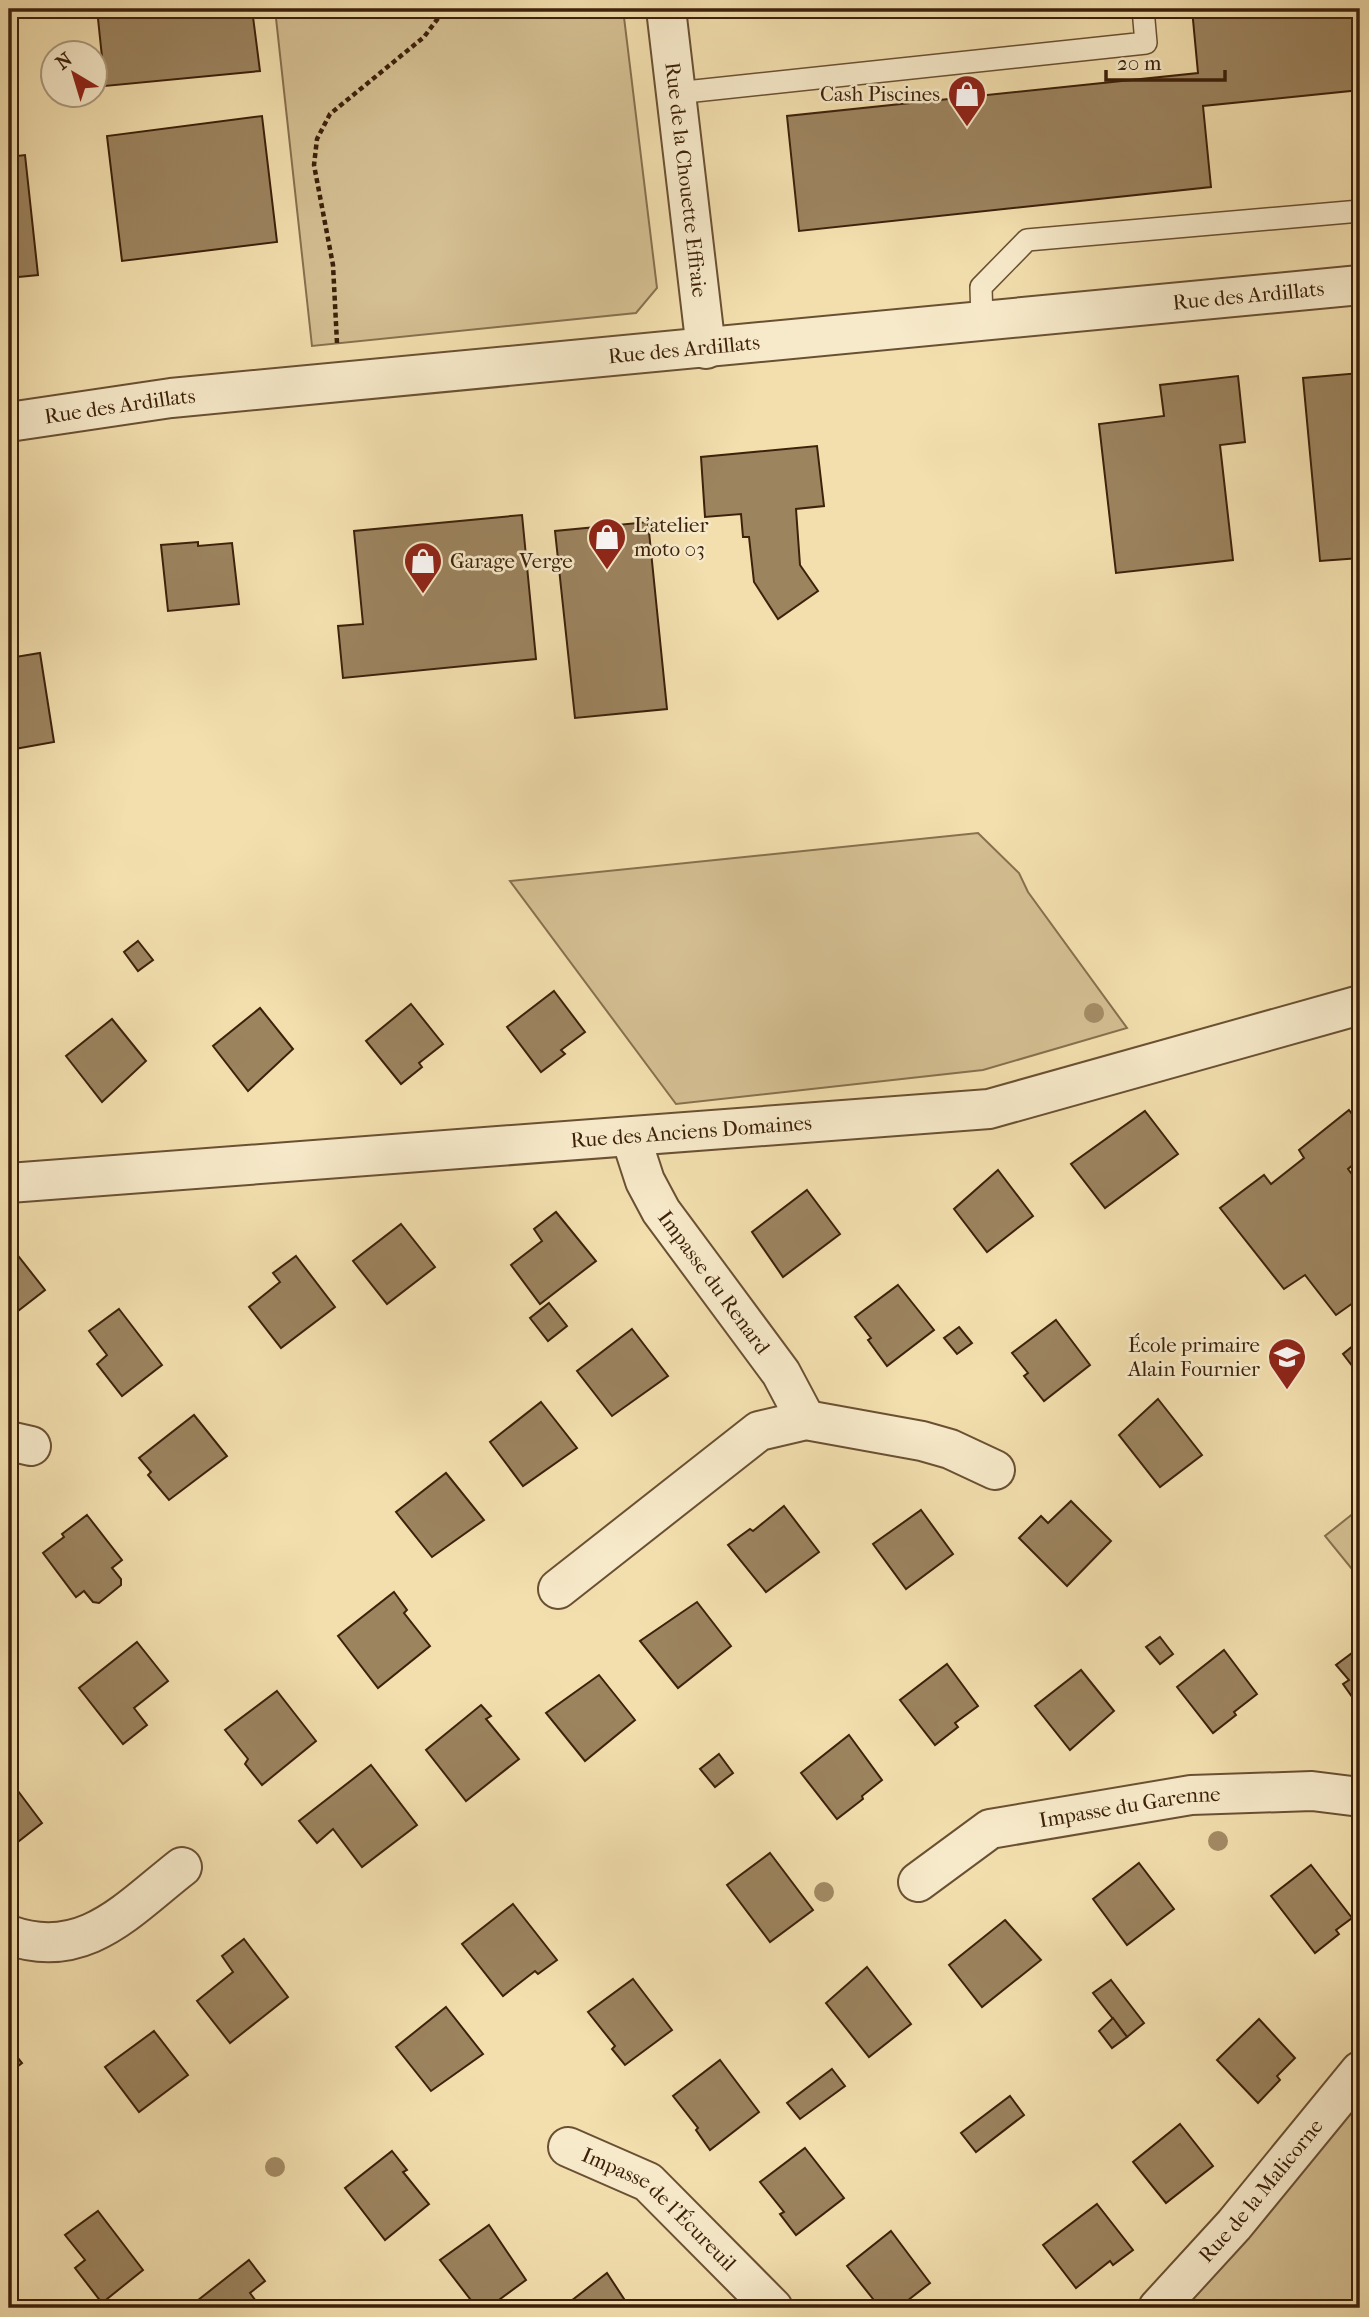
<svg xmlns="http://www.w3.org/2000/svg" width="1369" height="2317" font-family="'IM FELL French Canon',serif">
  <rect width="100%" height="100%" fill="#f3dfae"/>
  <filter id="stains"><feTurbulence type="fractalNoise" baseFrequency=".00286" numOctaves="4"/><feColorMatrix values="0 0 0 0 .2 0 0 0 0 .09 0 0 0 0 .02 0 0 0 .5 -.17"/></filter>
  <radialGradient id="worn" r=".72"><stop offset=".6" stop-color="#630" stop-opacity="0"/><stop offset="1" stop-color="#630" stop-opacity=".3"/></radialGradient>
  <g fill="#d4bf92" stroke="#88704e" stroke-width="2">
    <path d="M275,9H623L657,288L636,313L312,346Z"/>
    <path d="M978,833L1019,873L1028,892L1127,1028L983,1070L676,1104L510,881Z"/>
    <path d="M1360,1508V1579L1325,1536Z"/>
    <path d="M1360,2094V2308H1173Z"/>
  </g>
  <g fill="#9c845f" stroke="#3d210a" stroke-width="2">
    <path d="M97,9H252L260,71L105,86Z"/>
    <path d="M1192,9H1360V90L1203,106L1211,187L799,231L787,116L1198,73Z"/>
    <path d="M262,116L277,242L122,261L107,136Z"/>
    <path d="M25,155L38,275L9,278V157Z"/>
    <path d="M1360,373V558L1320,561L1303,378Z"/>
    <path d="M1238,376L1245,442L1220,445L1233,560L1116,573L1099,424L1164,416L1160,385Z"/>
    <path d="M817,446L824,506L796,509L800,565L818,591L778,619L754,582L749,537H743L741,514L705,517L701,457Z"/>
    <path d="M522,515L536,659L343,678L338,626L363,624L354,531Z"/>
    <path d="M648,522L667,709L575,718L555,531Z"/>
    <path d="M198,542V546L232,543L239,604L168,611L161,545Z"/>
    <path d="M40,653L54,742L9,750V658Z"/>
    <path d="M138,941L153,960L138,971L124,952Z"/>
    <path d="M554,991L585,1032L561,1050L565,1054L541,1072L507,1027Z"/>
    <path d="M411,1004L443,1044L419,1063L422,1067L401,1084L366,1041Z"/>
    <path d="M260,1008L293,1049L248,1091L213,1046Z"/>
    <path d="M112,1019L146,1061L102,1102L66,1056Z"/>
    <path d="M1349,1110L1360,1125V1159L1348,1169L1360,1185V1298L1336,1315L1305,1275L1284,1289L1220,1208L1264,1175L1271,1184L1304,1158L1299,1150Z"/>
    <path d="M1145,1111L1178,1154L1105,1208L1071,1164Z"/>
    <path d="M998,1170L1033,1216L987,1252L954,1209Z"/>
    <path d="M807,1190L840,1234L783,1277L752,1232Z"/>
    <path d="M556,1212L596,1261L540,1304L511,1265L542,1241L534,1229Z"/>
    <path d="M401,1224L435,1267L387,1304L353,1261Z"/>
    <path d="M12,1248L45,1290L9,1318V1250Z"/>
    <path d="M296,1256L335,1307L281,1348L249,1307L280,1282L273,1273Z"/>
    <path d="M898,1285L934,1330L887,1366L868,1340L871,1338L855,1317Z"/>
    <path d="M549,1303L567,1326L548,1341L530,1318Z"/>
    <path d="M119,1309L162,1365L122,1396L97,1364L107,1355L89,1331Z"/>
    <path d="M1056,1320L1090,1365L1044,1401L1024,1376L1028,1373L1012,1353Z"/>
    <path d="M959,1327L972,1343L957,1354L944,1338Z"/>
    <path d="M632,1329L668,1376L612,1416L577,1371Z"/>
    <path d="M1360,1340V1376L1343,1354Z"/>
    <path d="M1158,1399L1202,1455L1160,1487L1119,1435Z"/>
    <path d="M541,1402L577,1448L523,1486L490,1442Z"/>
    <path d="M194,1415L227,1456L169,1500L148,1475L151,1472L139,1458Z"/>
    <path d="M446,1473L484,1520L432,1557L396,1512Z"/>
    <path d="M1071,1501L1111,1541L1067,1586L1019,1538L1041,1516L1048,1523Z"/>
    <path d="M784,1506L819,1552L766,1592L728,1545L750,1529L753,1531Z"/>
    <path d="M921,1510L953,1554L906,1589L873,1544Z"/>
    <path d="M87,1515L122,1560L112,1568L121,1579V1585L99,1603L93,1602L84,1591L76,1597L43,1553L64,1537L62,1534Z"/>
    <path d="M394,1592L407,1610L404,1613L430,1646L378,1688L338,1636Z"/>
    <path d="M697,1602L731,1646L678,1688L640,1641Z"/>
    <path d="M1160,1637L1173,1654L1160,1664L1146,1647Z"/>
    <path d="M137,1642L168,1681L134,1708L147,1725L123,1744L79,1688Z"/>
    <path d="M1360,1647V1708L1343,1684L1349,1680L1336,1665Z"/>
    <path d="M1224,1650L1257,1694L1234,1712L1236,1715L1213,1733L1177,1687Z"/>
    <path d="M947,1664L978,1706L955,1723L958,1727L935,1745L900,1700Z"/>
    <path d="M1081,1670L1114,1711L1070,1750L1035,1706Z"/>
    <path d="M599,1675L635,1720L585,1761L546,1713Z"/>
    <path d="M277,1691L316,1741L262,1785L245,1764L248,1759L225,1730Z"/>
    <path d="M481,1705L491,1716L486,1719L519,1759L466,1801L426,1750Z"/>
    <path d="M849,1735L882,1780L862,1796L863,1799L837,1819L801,1773Z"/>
    <path d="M719,1754L733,1773L715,1787L700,1769Z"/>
    <path d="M371,1765L417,1825L362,1867L333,1829L317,1843L299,1821Z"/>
    <path d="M9,1779L42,1823L9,1849Z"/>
    <path d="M770,1853L813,1910L770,1942L727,1885Z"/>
    <path d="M1139,1863L1174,1909L1127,1945L1093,1899Z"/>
    <path d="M1311,1865L1352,1918L1336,1930L1339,1934L1315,1953L1271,1896Z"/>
    <path d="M513,1904L557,1960L538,1974L535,1971L503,1996L462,1944Z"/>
    <path d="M1005,1920L1041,1960L982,2007L949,1965Z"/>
    <path d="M244,1939L288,1997L230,2043L197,2001L233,1972L222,1956Z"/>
    <path d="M867,1967L911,2024L869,2057L826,2003Z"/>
    <path d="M633,1979L672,2030L625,2065L612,2049L615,2046L588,2012Z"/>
    <path d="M1111,1980L1144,2023L1127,2037L1093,1993Z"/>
    <path d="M446,2007L483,2054L431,2091L396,2047Z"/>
    <path d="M1113,2018L1127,2037L1112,2048L1099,2031Z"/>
    <path d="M1259,2019L1295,2058L1277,2076L1280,2080L1258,2103L1217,2060Z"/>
    <path d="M154,2031L188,2075L139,2112L105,2067Z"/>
    <path d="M9,2047L22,2063L9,2073Z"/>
    <path d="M720,2060L759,2112L710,2150L696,2130L698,2128L673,2096Z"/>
    <path d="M832,2069L845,2086L800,2119L787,2103Z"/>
    <path d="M1010,2096L1024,2115L976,2152L961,2133Z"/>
    <path d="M1180,2124L1213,2166L1166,2203L1133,2162Z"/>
    <path d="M805,2148L844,2198L796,2235L780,2214L784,2212L760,2182Z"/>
    <path d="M392,2151L407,2170L403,2172L429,2204L385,2240L345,2188Z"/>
    <path d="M1097,2204L1133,2250L1113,2265L1110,2261L1076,2288L1043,2245Z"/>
    <path d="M98,2211L143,2270L102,2303L75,2268L85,2260L65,2235Z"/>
    <path d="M489,2225L526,2280L488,2308H477L440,2260Z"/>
    <path d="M891,2231L930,2283L898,2308H875L870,2301L873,2299L847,2266Z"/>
    <path d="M249,2260L265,2281L250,2293L261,2308H188Z"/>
    <path d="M607,2273L630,2308H562Z"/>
  </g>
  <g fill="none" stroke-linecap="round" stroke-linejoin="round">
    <defs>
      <g id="service">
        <path d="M676,93L1146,43L1143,9"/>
        <path d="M982,322L981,287L1027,240L1360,211"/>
      </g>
      <g id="minor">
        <path id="s1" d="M666,9L706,349"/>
        <path id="s2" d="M9,422L171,398L1360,285"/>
        <path id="s3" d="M631,1138L645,1181L661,1211L781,1373L806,1420"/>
        <path id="s4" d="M9,1183L989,1109L1360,1005"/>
        <path d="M9,1441L31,1446"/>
        <path d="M558,1589L759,1431L806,1420L922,1441L950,1449L995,1470"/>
        <path id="s5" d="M918,1882L990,1829L1191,1795L1312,1791L1360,1797"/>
        <path d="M9,1935C84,1962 128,1909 182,1867"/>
        <path id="s6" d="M568,2147L648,2182L773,2308"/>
        <path id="s7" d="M1158,2308L1234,2225L1360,2071"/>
      </g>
    </defs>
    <use href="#service" stroke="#6a5033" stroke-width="24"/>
    <use href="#minor" stroke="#6a5033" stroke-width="42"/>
    <path stroke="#3d210a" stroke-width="4.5" stroke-dasharray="5 3.5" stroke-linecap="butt" d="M337,343L333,265L314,165L317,139L330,114L424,37L445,9"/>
    <use href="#service" stroke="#f7eaca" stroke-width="21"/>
    <use href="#minor" stroke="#f7eaca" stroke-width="38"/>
  </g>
  <g fill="#a48c66">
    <circle cx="1094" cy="1013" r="10"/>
    <circle cx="1218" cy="1841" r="10"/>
    <circle cx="824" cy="1892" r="10"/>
    <circle cx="275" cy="2167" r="10"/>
  </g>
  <defs>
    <symbol id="shop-pin" viewBox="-11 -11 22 30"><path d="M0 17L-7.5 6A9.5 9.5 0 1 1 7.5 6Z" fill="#8f2418" stroke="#f7eaca"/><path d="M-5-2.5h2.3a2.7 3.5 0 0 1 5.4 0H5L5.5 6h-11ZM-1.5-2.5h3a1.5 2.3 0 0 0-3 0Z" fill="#fff"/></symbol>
    <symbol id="school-pin" viewBox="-11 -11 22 30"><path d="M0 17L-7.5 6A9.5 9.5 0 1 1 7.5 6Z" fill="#8f2418" stroke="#f7eaca"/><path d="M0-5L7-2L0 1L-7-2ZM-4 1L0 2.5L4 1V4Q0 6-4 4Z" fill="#fff"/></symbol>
  </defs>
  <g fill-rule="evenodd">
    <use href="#shop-pin" x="945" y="72" width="44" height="60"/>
    <use href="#shop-pin" x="585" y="515" width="44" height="60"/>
    <use href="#shop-pin" x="401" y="539" width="44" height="60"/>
    <use href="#school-pin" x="1265" y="1335" width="44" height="60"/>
  </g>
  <g text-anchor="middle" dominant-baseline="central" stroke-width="5" stroke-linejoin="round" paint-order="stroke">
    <g font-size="21" fill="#3d210a" stroke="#f7eaca" text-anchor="end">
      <text x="940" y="94">Cash Piscines</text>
      <text x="634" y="525" text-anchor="start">L'atelier<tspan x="634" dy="24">moto 03</tspan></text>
      <text x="450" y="561" text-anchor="start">Garage Verge</text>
      <text x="1260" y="1345">École primaire<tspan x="1260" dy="24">Alain Fournier</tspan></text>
    </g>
    <g font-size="21" fill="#3d210a" stroke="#f7eaca">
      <text stroke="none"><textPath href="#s1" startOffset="172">Rue de la Chouette Effraie</textPath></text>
      <text stroke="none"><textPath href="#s2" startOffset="1246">Rue des Ardillats</textPath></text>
      <text stroke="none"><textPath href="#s2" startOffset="679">Rue des Ardillats</textPath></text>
      <text stroke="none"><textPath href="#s2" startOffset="112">Rue des Ardillats</textPath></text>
      <text stroke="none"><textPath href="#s4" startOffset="684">Rue des Anciens Domaines</textPath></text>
      <text stroke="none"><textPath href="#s3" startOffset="168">Impasse du Renard</textPath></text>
      <text stroke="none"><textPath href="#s5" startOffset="231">Impasse du Garenne</textPath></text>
      <text stroke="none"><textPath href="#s7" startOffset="156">Rue de la Malicorne</textPath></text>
      <text stroke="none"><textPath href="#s6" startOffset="112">Impasse de l'Écureuil</textPath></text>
    </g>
  </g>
  <rect width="1369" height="2317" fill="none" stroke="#f3dfae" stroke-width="35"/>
  <rect x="10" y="10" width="1348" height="2296" fill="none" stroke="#3d210a" stroke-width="3.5"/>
  <rect x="18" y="18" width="1334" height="2282" fill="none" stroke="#3d210a" stroke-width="2"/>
  <g transform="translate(74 74) rotate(322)"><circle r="33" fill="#f7eaca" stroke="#ad9a7d" stroke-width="2"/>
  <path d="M0-5L12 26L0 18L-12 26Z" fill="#8f2418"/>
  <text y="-10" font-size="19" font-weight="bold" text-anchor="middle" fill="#3d210a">N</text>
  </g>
  <path d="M1106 70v10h119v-10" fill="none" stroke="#3d210a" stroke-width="3.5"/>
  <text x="1117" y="70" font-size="21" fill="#3d210a" stroke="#f7eaca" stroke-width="5" paint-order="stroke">20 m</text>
  <rect width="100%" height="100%" filter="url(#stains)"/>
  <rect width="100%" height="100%" fill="url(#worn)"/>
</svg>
